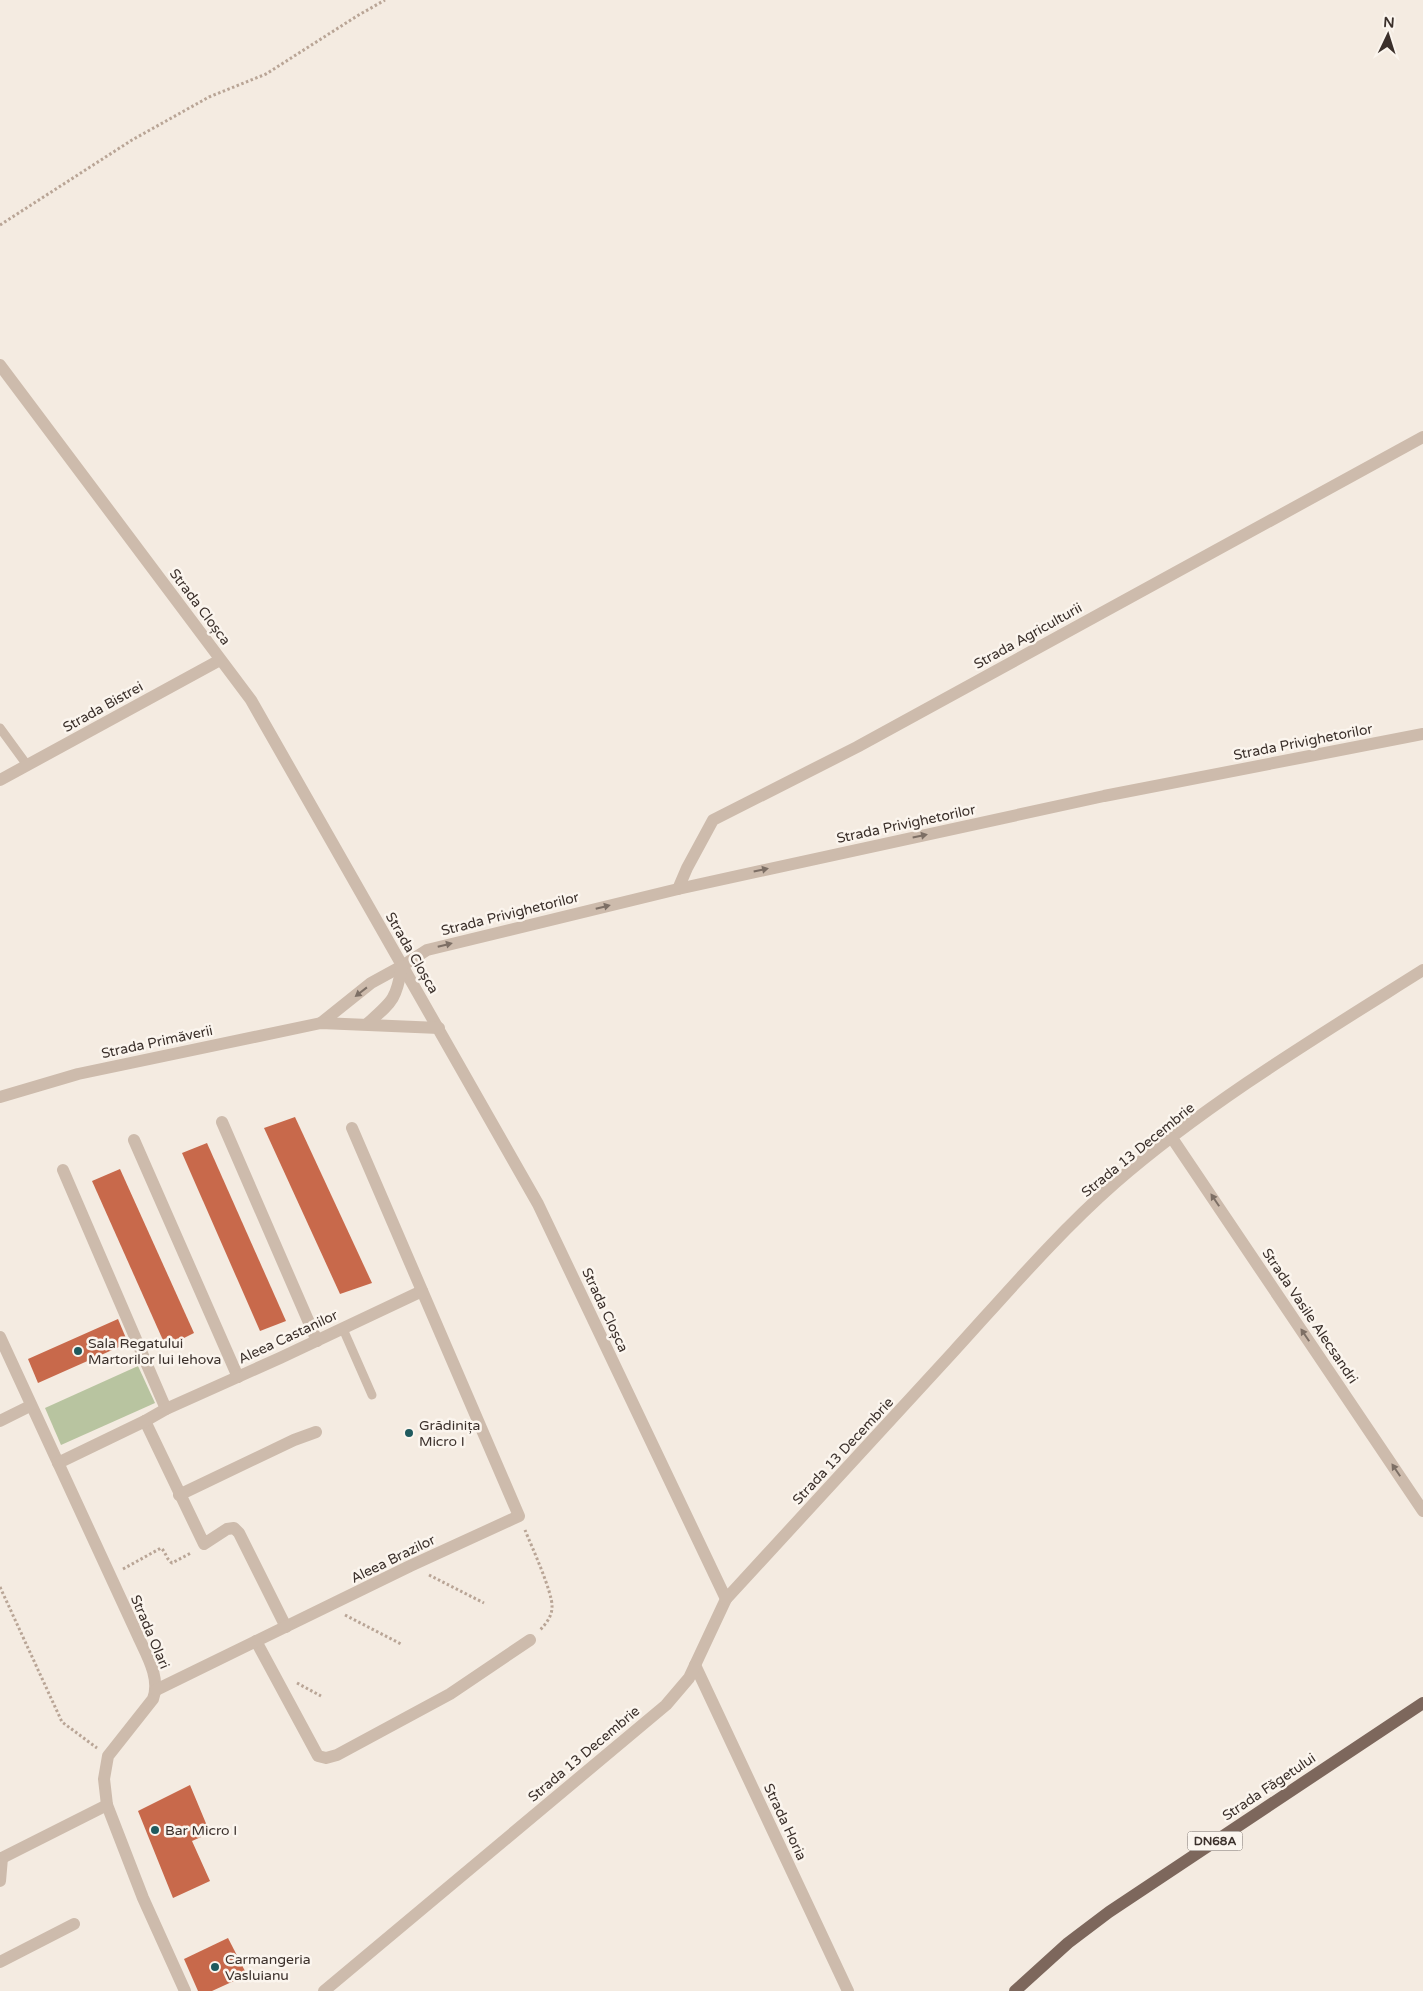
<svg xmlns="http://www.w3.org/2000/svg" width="1423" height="1991" font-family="'Varela Round',sans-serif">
  <rect width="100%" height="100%" fill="#f4ebe1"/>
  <path fill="#b8c4a0" d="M138,1366L155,1403L61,1445L45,1408Z"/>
  <g fill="#c8694b">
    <path d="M295,1117L372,1283L340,1294L264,1128Z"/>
    <path d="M207,1143L286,1321L260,1331L182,1153Z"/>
    <path d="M120,1169L194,1333L166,1347L92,1181Z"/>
    <path d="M118,1319L128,1343L38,1383L28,1359Z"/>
    <path d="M190,1785L210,1833L192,1841L210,1881L173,1898L138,1811Z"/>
    <path d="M228,1938L247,1975L212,1991H198L184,1959Z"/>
  </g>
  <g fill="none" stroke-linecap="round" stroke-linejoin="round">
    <g stroke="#b9a596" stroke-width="3" stroke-dasharray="2.5 2.5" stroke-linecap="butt">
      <path d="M0,225L132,140L209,97L266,74L357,16L385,0"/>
      <path d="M525,1530C531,1545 553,1593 552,1607C552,1616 546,1624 540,1630"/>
      <path d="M123,1569L161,1548C166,1552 166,1559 172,1563L191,1553"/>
      <path d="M429,1575L484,1603"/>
      <path d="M0,1587L62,1722L97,1748"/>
      <path d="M345,1615L401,1644"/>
      <path d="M297,1683L321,1696"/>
    </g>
    <g stroke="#cdbbac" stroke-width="9">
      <path d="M0,728L27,765"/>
      <path d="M343,1329L372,1395"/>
    </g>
    <g stroke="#cdbbac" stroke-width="12">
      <path d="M0,780L220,660"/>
      <path d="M678,889L687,868L713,820L857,747L1423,437"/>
      <path d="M402,966L427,950L678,889L1104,796L1423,734"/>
      <path d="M222,1122L317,1341"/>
      <path d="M134,1140L238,1377"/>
      <path d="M63,1170L166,1409"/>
      <path d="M0,1337L138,1636C146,1654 161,1678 153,1699L108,1756L104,1779L107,1805L143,1898L185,1991"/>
      <path d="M0,1421L30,1406"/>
      <path d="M145,1421L204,1544L227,1529L234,1528L239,1533L286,1627"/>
      <path d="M58,1463L145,1421L166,1409L280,1358L422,1291"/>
      <path d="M179,1495L294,1440L316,1432"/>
      <path d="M256,1641L318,1756L326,1758L337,1755L450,1694L530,1640"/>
      <path d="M695,1665L848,1991"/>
      <path d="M156,1690L410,1566L519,1516L352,1128"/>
      <path d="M2,1858L107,1805"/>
      <path d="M0,1881L2,1858"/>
      <path d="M0,1962L74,1924"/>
      <path d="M324,1991L666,1705L689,1678L726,1599"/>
    </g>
    <g stroke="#cdbbac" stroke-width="12">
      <path d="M0,365L251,700L538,1204L726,1599C802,1517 878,1434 954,1351C1006,1294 1057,1234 1115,1183C1207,1103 1320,1035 1423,970"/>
      <path d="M321,1023L371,983L402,966"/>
      <path d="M367,1024C393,1001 396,1000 402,966"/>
      <path d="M0,1097L78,1074L321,1023L439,1028"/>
      <path d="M1172,1138L1423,1511"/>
    </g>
    <path stroke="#7d675c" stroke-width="12" d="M1015,1991L1068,1943L1109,1912L1423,1703"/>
  </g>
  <defs><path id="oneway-solid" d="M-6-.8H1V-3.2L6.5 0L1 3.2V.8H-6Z" transform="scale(1.25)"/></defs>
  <g fill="#7d6f65">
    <use href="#oneway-solid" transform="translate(920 836) rotate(-12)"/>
    <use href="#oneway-solid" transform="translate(761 870) rotate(-12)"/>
    <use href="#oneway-solid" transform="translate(603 907) rotate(-14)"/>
    <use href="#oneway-solid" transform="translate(445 945) rotate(-14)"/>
    <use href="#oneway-solid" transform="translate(361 992) rotate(142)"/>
    <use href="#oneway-solid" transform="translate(1215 1200) rotate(-124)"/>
    <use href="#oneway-solid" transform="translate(1305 1335) rotate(-124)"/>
    <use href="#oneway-solid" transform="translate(1396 1470) rotate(-124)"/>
  </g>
  <g fill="#1f5a5e" stroke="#fbf5ee" stroke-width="2">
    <circle cx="78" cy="1351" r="5"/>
    <circle cx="409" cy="1433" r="5"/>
    <circle cx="155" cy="1830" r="5"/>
    <circle cx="215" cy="1967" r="5"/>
  </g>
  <g text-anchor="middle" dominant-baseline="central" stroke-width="5" stroke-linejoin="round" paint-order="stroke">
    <rect fill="#fbf5ee" stroke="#756b66" stroke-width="1" x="1187.5" y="1831.5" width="55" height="19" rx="4"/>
    <g font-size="12" font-weight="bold" fill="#3b302b">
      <text x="1215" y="1841">DN68A</text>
    </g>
    <g font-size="14" fill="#3b302b" stroke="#fbf5ee">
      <text transform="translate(200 607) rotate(53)">Strada Cloșca</text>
      <text transform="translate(1028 636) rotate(-29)">Strada Agriculturii</text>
      <text transform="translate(103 707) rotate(-29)">Strada Bistrei</text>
      <text transform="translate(1303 742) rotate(-11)">Strada Privighetorilor</text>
      <text transform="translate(906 824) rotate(-12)">Strada Privighetorilor</text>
      <text transform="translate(510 914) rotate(-14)">Strada Privighetorilor</text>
      <text transform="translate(412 953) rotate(60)">Strada Cloșca</text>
      <text transform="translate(157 1042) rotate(-12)">Strada Primăverii</text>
      <text transform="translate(1138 1150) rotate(-39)">Strada 13 Decembrie</text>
      <text transform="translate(605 1310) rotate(65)">Strada Cloșca</text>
      <text transform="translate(1310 1316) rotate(56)">Strada Vasile Alecsandri</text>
      <text transform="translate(288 1337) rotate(-25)">Aleea Castanilor</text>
      <text transform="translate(843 1451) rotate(-47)">Strada 13 Decembrie</text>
      <text transform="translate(393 1559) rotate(-26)">Aleea Brazilor</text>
      <text transform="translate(150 1632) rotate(67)">Strada Olari</text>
      <text transform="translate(584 1754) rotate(-40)">Strada 13 Decembrie</text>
      <text transform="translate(1269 1787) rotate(-34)">Strada Făgetului</text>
      <text transform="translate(785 1822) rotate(65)">Strada Horia</text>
    </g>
    <g font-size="14" fill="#3b302b" stroke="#fbf5ee" text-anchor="start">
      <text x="88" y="1343">Sala Regatului<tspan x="88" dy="16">Martorilor lui Iehova</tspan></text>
      <text x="419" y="1425">Grădinița<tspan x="419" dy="16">Micro I</tspan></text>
      <text x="165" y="1830">Bar Micro I</text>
      <text x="225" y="1959">Carmangeria<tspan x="225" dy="16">Vasluianu</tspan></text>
    </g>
  </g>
  <g transform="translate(1388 35) rotate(4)" stroke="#fbf5ee" stroke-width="4" paint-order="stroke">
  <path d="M0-4L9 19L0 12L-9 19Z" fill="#3b302b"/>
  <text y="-8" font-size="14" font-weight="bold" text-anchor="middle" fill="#3b302b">N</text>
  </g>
</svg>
